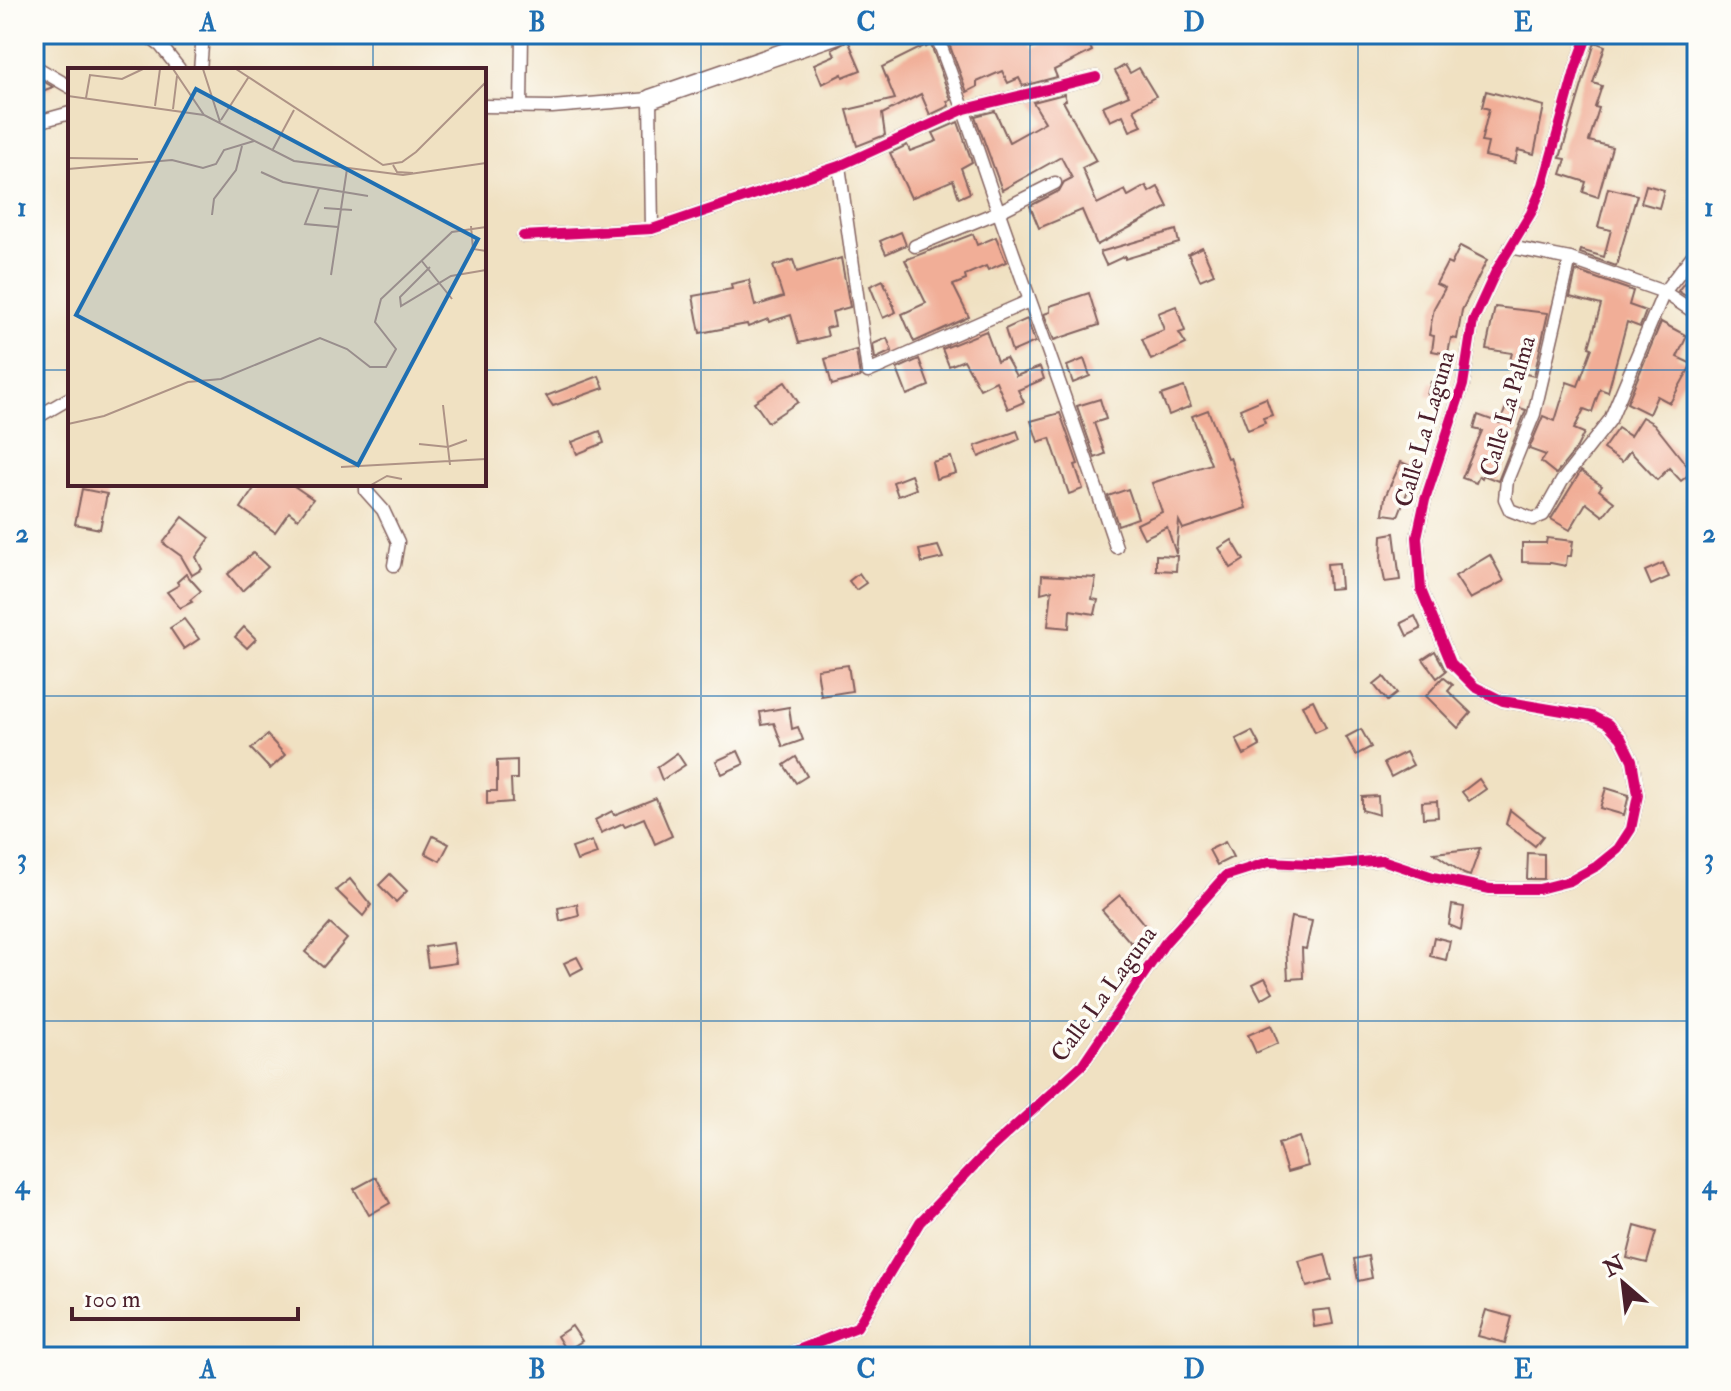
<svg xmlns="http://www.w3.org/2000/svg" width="1731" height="1391" font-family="'IM FELL Double Pica',serif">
  <rect width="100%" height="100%" fill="#fdfcf7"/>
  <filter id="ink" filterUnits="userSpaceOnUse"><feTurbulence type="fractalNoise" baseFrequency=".0125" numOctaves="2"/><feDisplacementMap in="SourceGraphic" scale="16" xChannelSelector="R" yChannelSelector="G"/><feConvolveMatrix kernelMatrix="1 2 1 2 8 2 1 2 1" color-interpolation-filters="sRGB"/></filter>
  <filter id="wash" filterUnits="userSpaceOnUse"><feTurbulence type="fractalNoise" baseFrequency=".006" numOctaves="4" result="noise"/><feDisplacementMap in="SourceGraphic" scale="32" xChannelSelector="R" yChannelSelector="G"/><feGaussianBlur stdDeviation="1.8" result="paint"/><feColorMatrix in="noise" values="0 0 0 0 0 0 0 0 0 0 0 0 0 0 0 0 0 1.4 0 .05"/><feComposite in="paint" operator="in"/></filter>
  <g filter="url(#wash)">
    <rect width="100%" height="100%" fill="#f0e1c2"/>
    <g id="blocks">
      <g fill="#f1ae97">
        <path d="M958,34H1026L1032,48L1068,34H1085L1092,51L1054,70L1057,77L1023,86L1019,78L1008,83L1002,71L977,82V87L967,92L947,38Z"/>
        <path d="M848,40L861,70L843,77L842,74L822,84L814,64L835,55L832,49Z"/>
        <path d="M1595,42L1605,46L1593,83L1602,86L1595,107L1599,108L1589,141L1612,147L1598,197L1583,192L1586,182L1561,174L1566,159L1560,158Z"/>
        <path d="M926,45V47L931,45L951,100L947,101L949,106L930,115L921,94L882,114L885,135L857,146L847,110L895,99L882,67Z"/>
        <path d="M1125,65L1130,73L1139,68L1156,96L1134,109L1142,126L1130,131L1123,115L1110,121L1103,106L1129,95L1115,71Z"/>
        <path d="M34,76L53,87L34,94Z"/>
        <path d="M1486,91L1544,106L1534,154L1518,150L1515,163L1485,156L1488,143L1481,142L1489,109L1482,107Z"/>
        <path d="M1064,94L1066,100L1063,101L1096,161L1082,168L1097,204L1125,190L1128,196L1146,186L1149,192L1158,187L1168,207L1097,245L1082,210L1039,228L1030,206L1059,191L1064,182L1072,178L1061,157L1002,190L975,116L995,111L1009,142L1045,122L1033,102Z"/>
        <path d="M958,122L972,162L961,168L970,193L959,198L953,180L911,198L890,153L907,145L910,151L937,141L933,133Z"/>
        <path d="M1646,185L1664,190L1659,208L1641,203Z"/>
        <path d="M1608,188L1637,195L1616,266L1580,253L1581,250L1604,257L1611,230L1598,227Z"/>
        <path d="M1176,230L1179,243L1125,259V256L1106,265L1100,252Z"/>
        <path d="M901,232L906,245L886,254L880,241Z"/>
        <path d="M973,234L977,245L996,237L1006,262L988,270L986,266L965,275L966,280L953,285L969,317L914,342L902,314L926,303L905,260Z"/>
        <path d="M1460,246L1487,260L1462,310L1457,339L1451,338L1448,354L1432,351L1434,336L1429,335L1434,308L1445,288L1436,284L1447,263L1451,265Z"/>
        <path d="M1202,247L1214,274L1200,280L1188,254Z"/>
        <path d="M841,258L850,307L832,312L835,326L826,328L828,336L799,343L791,315L769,322L768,319L748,327L747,324L700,333L693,296L732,289L731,284L749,280L755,306L783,297L773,266L793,260L797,272Z"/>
        <path d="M1697,265V303L1678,291Z"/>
        <path d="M1576,271L1633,291L1629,305L1646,311L1640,327L1627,322L1608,392L1600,389L1592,412L1584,409L1574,429L1584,433L1576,449L1556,474L1541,462L1546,455L1529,449L1543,416L1555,421L1567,382L1578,386L1592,348L1589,347L1601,305L1570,297Z"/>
        <path d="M883,280L896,312L883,318L870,286Z"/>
        <path d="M1089,293L1099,325L1054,340L1044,314L1050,312V306Z"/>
        <path d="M1176,306L1185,331L1179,333L1186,344L1151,360L1142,339L1164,330L1158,313Z"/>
        <path d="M1495,307L1548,313L1534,376L1518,372L1519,366L1509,364L1512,353L1486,349Z"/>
        <path d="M1027,319L1035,342L1012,352L1005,329Z"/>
        <path d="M1661,322L1687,336L1677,357L1692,364L1670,403L1657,396L1649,414L1627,403Z"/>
        <path d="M986,331L997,361L1006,358L1016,376L1040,367L1044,379L1018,390L1024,402L1008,409L996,381L980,389L964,360L949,366L942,349Z"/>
        <path d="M887,338L892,351L875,359L873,344Z"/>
        <path d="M856,350L860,377L832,385L825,359Z"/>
        <path d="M919,359L929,386L907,395L897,369Z"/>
        <path d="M1084,359L1090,376L1073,383L1067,366Z"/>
        <path d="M599,376L604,388L553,406L546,396Z"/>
        <path d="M785,382L798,402L768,422L754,402Z"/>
        <path d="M1431,382L1447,386L1442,399L1427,395Z"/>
        <path d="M1184,387L1191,406L1169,415L1161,395Z"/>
        <path d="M1266,398L1272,415L1263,418L1265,423L1248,430L1240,409Z"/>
        <path d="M1100,399L1106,419L1094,423L1105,454L1095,458L1077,406Z"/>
        <path d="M1507,404L1526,410L1498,481L1483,475L1482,478L1479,476L1476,483L1462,478L1482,431L1474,429L1478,415L1500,423Z"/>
        <path d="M1208,410L1227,458L1230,457L1246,508L1183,529L1179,521L1176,554L1167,527L1144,538L1137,524L1162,512L1152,483L1211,464L1192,416Z"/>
        <path d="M1060,413L1078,464L1075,465L1083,489L1069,494L1050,438L1038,442L1031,421Z"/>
        <path d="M1642,417L1654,424L1692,472L1681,481L1669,468L1657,480L1630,451L1622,462L1603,449L1618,428L1630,436Z"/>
        <path d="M600,431L604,443L577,454L572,442Z"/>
        <path d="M1017,431L1020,439L979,457L975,446Z"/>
        <path d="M951,457L956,473L936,479L932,462Z"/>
        <path d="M1401,462L1415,468L1405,489L1408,490L1398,516L1383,514L1385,497Z"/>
        <path d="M1581,471L1602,486L1599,490L1614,502L1603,516L1586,503L1570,530L1551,519Z"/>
        <path d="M911,475L916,489L898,496L893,482Z"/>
        <path d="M257,484H291L313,499L298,519L289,512L275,532L241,508Z"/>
        <path d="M82,489L107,494L100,529L75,524Z"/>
        <path d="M1128,489L1138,518L1118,525L1108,496Z"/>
        <path d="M183,517L210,538L196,557L202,569L192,575L181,556L163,543Z"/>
        <path d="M1394,533L1400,580L1385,582L1381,561L1382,535Z"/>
        <path d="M1547,538L1573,541L1571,556H1567L1566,566L1551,563L1522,562V543H1546Z"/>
        <path d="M1232,540L1244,560L1231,568L1219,548Z"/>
        <path d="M938,546L943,558L922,563L919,550Z"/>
        <path d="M253,553L268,567L242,591L228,574Z"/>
        <path d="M1156,555L1177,556L1176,571L1156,570Z"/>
        <path d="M1490,555L1504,581L1470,599L1455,576Z"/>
        <path d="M1339,563L1341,588L1329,589L1327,564Z"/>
        <path d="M1663,563L1669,577L1651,585L1645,571Z"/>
        <path d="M859,573L866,583L856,590L849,581Z"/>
        <path d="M186,574L201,591L190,600L192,602L180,608L167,592L179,585L177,582Z"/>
        <path d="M1042,575L1096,578L1092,599L1098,600L1095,614L1070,610L1069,628L1048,626L1052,590L1041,593Z"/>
        <path d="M1415,616L1421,629L1407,636L1401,623Z"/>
        <path d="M184,619L199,639L184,649L170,628Z"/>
        <path d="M244,627L256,639L247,648L235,637Z"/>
        <path d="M1435,651L1446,671L1437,678L1423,659Z"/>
        <path d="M848,665L852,691L821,696L817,669Z"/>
        <path d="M1384,677L1397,693L1387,701L1374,685Z"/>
        <path d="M1443,677L1453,685L1448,691L1471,713L1458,728L1426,696Z"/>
        <path d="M1313,700L1326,727L1315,732L1302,705Z"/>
        <path d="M789,707L792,729L798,727L803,740L783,747L774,723L762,725L760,712Z"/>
        <path d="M1361,729L1371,747L1356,755L1346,737Z"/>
        <path d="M1252,731L1260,746L1244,755L1236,739Z"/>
        <path d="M267,735L285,755L270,769L251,749Z"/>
        <path d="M738,751L744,764L722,774L716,761Z"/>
        <path d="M1406,752L1413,765L1391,777L1384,763Z"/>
        <path d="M677,753L685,765L662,780L657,767Z"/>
        <path d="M796,757L807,776L796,783L784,765Z"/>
        <path d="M517,760V779H511L512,802L487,804V791H497V761Z"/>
        <path d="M1479,779L1486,789L1469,801L1462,792Z"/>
        <path d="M1606,788L1629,795L1624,815L1600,808Z"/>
        <path d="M1378,796L1379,815L1362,810V797Z"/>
        <path d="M656,798L672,836L655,844L644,818L625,826L623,823L601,833L595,820L612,811L614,815Z"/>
        <path d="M1437,801L1438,817L1423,818L1422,802Z"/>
        <path d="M1510,810L1543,836L1535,846L1506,824Z"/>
        <path d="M433,836L449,844L440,861L425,853Z"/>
        <path d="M592,841L597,854L577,861L572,848Z"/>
        <path d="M1225,842L1233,857L1217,865L1209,850Z"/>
        <path d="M1480,848L1470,876L1464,874L1434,853Z"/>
        <path d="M1528,853L1544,854V879H1527Z"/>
        <path d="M390,874L407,891L396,902L379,885Z"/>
        <path d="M350,879L371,905L363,916L336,890Z"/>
        <path d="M1120,895L1148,929L1131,943L1102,910Z"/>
        <path d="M577,904L579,916L560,921L558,908Z"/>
        <path d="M1452,905L1464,907L1461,930L1449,925Z"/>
        <path d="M1291,917L1312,921L1306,949L1302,948L1303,978L1288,979L1286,944Z"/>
        <path d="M330,924L347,939L323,967L305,952Z"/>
        <path d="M1434,937L1450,941L1446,960L1430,956Z"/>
        <path d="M453,943L456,963L428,967L425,947Z"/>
        <path d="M577,957L583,968L570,975L564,963Z"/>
        <path d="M1265,978L1273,992L1261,999L1253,984Z"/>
        <path d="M1271,1025L1278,1043L1256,1053L1248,1035Z"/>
        <path d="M1299,1137L1308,1166L1287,1172L1278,1144Z"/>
        <path d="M376,1177L390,1203L369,1215L354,1189Z"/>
        <path d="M1635,1226L1656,1232L1647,1263L1627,1258Z"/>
        <path d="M1325,1254L1332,1280L1307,1287L1299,1261Z"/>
        <path d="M1368,1256L1372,1278L1358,1281L1354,1259Z"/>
        <path d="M1330,1309L1333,1324L1314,1327L1312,1311Z"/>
        <path d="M1486,1310L1512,1317L1505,1343L1478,1336Z"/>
        <path d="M572,1326L582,1341L566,1351L557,1336Z"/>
      </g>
    </g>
  </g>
  <g filter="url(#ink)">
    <use href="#blocks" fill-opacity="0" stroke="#846360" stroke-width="2"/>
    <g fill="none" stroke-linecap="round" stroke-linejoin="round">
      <defs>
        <g id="street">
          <path d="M145,34L161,46L180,70"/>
          <path d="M936,34C959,93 978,153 999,213C1038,324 1079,435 1116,547"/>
          <path d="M34,66L70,87"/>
          <path d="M200,70L203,34"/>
          <path d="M484,106L552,107L650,99L652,229"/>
          <path d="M521,106L522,34"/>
          <path d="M34,123L70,113"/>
          <path d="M839,166L868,372L1029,301"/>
          <path d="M523,236L652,229L839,166L965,109L1096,77"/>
          <path d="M915,246L998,212L1055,183"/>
          <path d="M1510,247L1570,259L1664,292L1697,314"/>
          <path d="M1570,259L1534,414L1507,480L1505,499L1510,510L1533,519L1543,515L1562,481L1610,420L1664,292L1697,250"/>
          <path d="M34,419L70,398"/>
          <path d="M366,484V491L383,510L398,542L394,565"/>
          <path d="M780,1357L857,1327L920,1222L989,1150L1082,1065L1165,943L1225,876L1269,862L1329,865L1382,860L1433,877L1490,889H1539L1570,881L1597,866L1618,849L1631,829L1638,795L1632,760L1621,738L1608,724L1592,716L1503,701L1475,687L1451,663L1421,590L1417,537L1425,500L1463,385L1473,321L1496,271L1531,213L1543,185L1576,67L1588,34"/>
        </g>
        <path id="secondary" d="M650,99L838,34"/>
      </defs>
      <use href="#street" stroke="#846360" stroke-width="15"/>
      <use href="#secondary" stroke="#846360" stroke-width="21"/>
      <use href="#street" stroke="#fff" stroke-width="12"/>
      <use href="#secondary" stroke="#fff" stroke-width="18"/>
      <defs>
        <g id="cycleway">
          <path d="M523,236L652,229L839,166L965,109L1096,77"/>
          <path d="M780,1357L857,1327L920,1222L989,1150L1082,1065L1165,943L1225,876L1269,862L1329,865L1382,860L1433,877L1490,889H1539L1570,881L1597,866L1618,849L1631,829L1638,795L1632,760L1621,738L1608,724L1592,716L1503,701L1475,687L1451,663L1421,590L1417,537L1425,500L1463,385L1473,321L1496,271L1531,213L1543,185L1576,67L1588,34"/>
        </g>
      </defs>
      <use href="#cycleway" stroke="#fdfcf7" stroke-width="15"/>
      <use href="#cycleway" stroke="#d6006c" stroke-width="10"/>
    </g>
  </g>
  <path fill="none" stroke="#1f6fb2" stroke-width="2" stroke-opacity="0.55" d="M373,34V70M701,34V1357M1030,34V1357M1358,34V1357M34,370H70M484,370H1697M373,484V1357M34,696H1697M34,1021H1697"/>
  <g text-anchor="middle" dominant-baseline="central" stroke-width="7" stroke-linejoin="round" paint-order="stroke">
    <g font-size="24" fill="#4a1f2b" stroke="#fdfcf7">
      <text transform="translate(1508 406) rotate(-74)">Calle La Palma</text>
      <text transform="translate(1425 429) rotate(-74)">Calle La Laguna</text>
      <text transform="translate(1104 994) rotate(-54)">Calle La Laguna</text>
    </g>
  </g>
  <g transform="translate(68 68)">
    <rect width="418" height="418" fill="#f0e1c2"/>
    <path fill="none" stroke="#ae9386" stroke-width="2" d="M105,1L136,47L226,93L335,107L418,95M135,1L152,54M168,1L315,97L334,94L348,84L418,14M0,28L136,47M18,30L22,7L54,11L75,1M87,38L92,1M105,41L109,8M153,52L180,10M204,83L226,42M0,90L70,91M325,97L329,104L345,105M0,101L104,92L135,100L148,96L156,82L186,73M193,104L215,114L300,128M251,120L237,156L270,159M256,140L284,142M144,147L146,131L168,102L174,78M403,158L405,181L418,183M353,192L384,231M362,199L332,229L333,238L383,208L418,202M263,207L279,101M375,337L382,397M0,356L36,348L120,314L153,311L252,270L279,281L302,299H318L328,281L307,254L313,231L384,164L418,159M351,376L380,379L399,372M273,399L418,391M303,417L319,408L334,411"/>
    <path fill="#1f6fb2" fill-opacity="0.15" stroke="#1f6fb2" stroke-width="4" d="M128,21L410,171L290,397L8,247Z"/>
    <rect width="418" height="418" fill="none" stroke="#4a1f2b" stroke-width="4"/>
  </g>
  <rect width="1731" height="1391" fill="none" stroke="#fdfcf7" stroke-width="88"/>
  <g transform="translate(1623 1283) rotate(332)" stroke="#fdfcf7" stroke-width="6" paint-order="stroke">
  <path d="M0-6L14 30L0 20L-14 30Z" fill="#4a1f2b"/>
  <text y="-12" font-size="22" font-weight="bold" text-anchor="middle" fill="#4a1f2b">N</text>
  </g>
  <path d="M72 1307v12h226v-12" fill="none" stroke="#4a1f2b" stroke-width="4"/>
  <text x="84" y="1307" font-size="24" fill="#4a1f2b" stroke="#fdfcf7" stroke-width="6" paint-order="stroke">100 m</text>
  <rect x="44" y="44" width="1643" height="1303" fill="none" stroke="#1f6fb2" stroke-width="3"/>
  <g font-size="26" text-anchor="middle" font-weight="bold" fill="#1f6fb2">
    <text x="208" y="31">A</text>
    <text x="537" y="31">B</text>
    <text x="866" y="31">C</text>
    <text x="1194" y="31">D</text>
    <text x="1523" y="31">E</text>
    <text x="22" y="216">1</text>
    <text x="1709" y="216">1</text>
    <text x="22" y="542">2</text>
    <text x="1709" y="542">2</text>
    <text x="22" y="867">3</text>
    <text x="1709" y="867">3</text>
    <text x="22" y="1193">4</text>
    <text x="1709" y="1193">4</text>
    <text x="208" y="1378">A</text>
    <text x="537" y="1378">B</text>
    <text x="866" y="1378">C</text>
    <text x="1194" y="1378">D</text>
    <text x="1523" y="1378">E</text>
  </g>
</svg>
